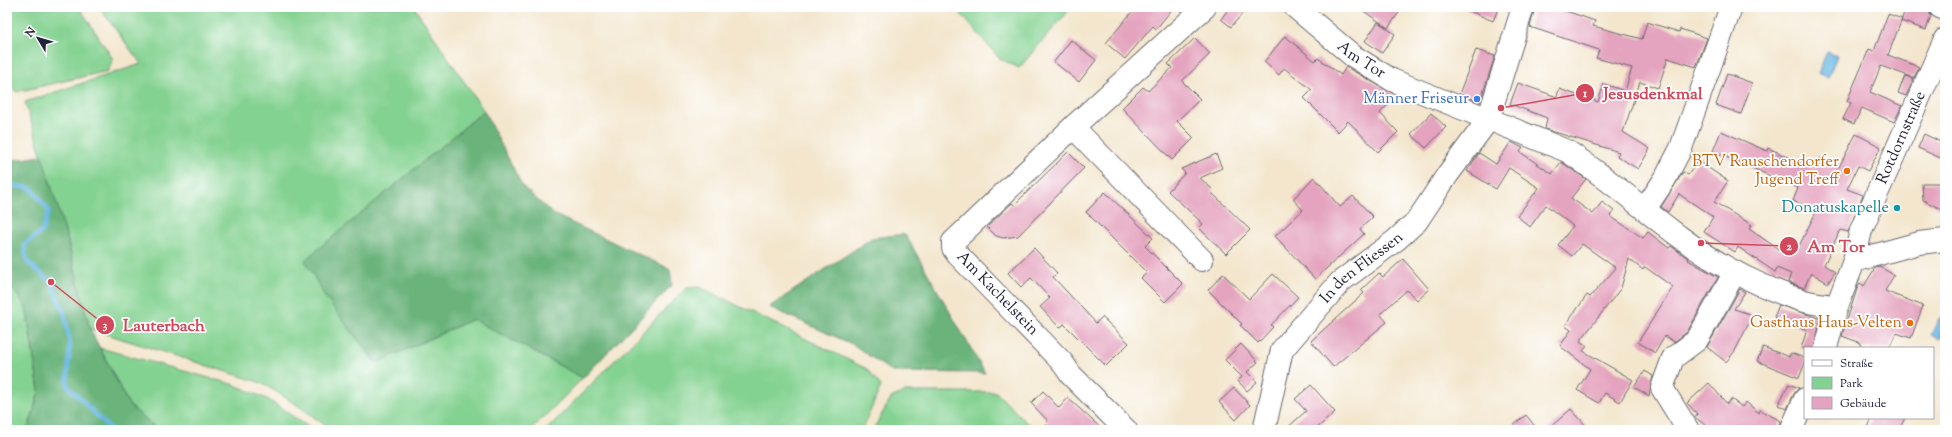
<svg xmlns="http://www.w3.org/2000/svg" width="1952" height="437" font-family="'Sorts Mill Goudy',serif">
  <rect width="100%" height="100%" fill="#fff"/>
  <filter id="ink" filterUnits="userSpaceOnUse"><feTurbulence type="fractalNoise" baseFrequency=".025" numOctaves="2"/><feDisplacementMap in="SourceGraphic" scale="8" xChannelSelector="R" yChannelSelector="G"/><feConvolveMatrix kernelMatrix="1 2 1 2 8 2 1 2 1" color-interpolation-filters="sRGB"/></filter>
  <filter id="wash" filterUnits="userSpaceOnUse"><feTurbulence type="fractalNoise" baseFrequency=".012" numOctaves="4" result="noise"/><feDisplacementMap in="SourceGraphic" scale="16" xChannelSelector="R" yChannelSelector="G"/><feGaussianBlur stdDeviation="0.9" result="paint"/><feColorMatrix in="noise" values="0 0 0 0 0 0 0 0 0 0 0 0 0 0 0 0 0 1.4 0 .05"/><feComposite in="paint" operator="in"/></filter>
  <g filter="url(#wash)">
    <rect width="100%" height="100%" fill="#f3e6cd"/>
    <g fill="#84d291" stroke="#537a66">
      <path d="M7,7H79L113,59L108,71L16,92L7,81Z"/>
      <path d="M99,7H414L484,111L305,261L376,363L473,319L583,378L531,430H332L297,405L262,383L90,329L67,238L25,102L141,64Z"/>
      <path d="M955,7H1072L1019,68L999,58Z"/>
      <path d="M7,281L26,307L39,391L28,430H13L7,422Z"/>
      <path d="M700,287L867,369L881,386L862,430H546L686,288Z"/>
      <path d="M100,348L235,385L269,400L313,430H158L129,405Z"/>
      <path d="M904,392H996L1034,430H873L891,398Z"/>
    </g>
    <g fill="#6bb47b" stroke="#466b5b">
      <path d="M484,111L523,187L553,214L670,269L672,285L583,378L473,319L376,363L325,297L305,260Z"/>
      <path d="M42,156L67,238L90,329L129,405L158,430H28L39,391L26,307L7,281V161Z"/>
      <path d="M905,234L985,373L892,372L854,345L769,307L872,238Z"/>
    </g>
    <g fill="#6ab8e4" stroke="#466d90">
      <path d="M1827,52L1837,56L1828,77L1818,73Z"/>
      <path d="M1939,318L1945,320V328L1940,339L1931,335Z"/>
    </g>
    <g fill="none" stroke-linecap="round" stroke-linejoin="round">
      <path stroke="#6ab8e4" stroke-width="4.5" d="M7,192L11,185L31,188L49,211L42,231L24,245L27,262L51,282L64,312L70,343L67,385L111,430"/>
    </g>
    <g id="blocks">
      <g fill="#e4a3be">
        <path d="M1136,7H1174L1156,29L1153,26L1125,59L1106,43Z"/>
        <path d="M1230,7H1248L1231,27L1221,19Z"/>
        <path d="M1358,7H1403L1388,28Z"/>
        <path d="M1460,7H1499L1493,21Z"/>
        <path d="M1535,7H1550L1572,13L1595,21L1593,26L1642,39L1647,22L1679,32L1680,29L1707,38L1696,67L1668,58L1658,88L1640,82L1623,132L1650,149L1638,169L1617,156L1619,152L1545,129L1547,118L1510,104L1518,83L1557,97L1559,89L1598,102L1604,84L1625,91L1632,68L1596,58L1599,50L1530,27Z"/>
        <path d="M1906,7H1914L1929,12L1931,16L1926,30L1901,21Z"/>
        <path d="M1888,14L1902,19L1888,55L1919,67L1914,78L1881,66L1870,92L1902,106L1894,122L1862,108L1854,124L1843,119L1851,103L1847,101L1869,49L1874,51Z"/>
        <path d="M1378,22L1395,34L1382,53L1365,41Z"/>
        <path d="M1285,36L1315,61L1318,58L1341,75L1346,67L1394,94L1396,96L1380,113L1398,132L1378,152L1348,121L1338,132L1304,98L1312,90L1284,68L1279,75L1264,62Z"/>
        <path d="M1195,38L1210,54L1182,81L1200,99L1177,121L1194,138L1172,160L1122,108L1143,87L1148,91L1172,68L1168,64Z"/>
        <path d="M1071,40L1096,60L1079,82L1054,62Z"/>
        <path d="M1476,50L1495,56L1480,102L1459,94Z"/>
        <path d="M1727,74L1752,83L1741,114L1716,105Z"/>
        <path d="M1905,76L1914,79L1906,96L1898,93Z"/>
        <path d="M1431,113L1446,127L1426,148L1411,134Z"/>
        <path d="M1721,131L1767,151L1768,148L1815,169L1820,158L1839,167L1856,134L1881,147L1868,171L1858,166L1847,189L1863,195L1848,232L1840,230L1824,265L1835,272L1828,283L1811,273L1804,288L1788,282L1791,274L1777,268L1775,272L1738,247L1735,252L1704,232L1713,217L1679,194L1668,212L1661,207L1683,172L1688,175L1698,161L1728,181L1714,202L1752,225L1749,229L1780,250L1782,244L1797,250L1817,210L1793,201L1798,188L1713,151Z"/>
        <path d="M1924,134L1945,144V160L1918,148Z"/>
        <path d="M1511,142L1523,148L1520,152L1552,174L1561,162L1586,179L1571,198L1593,214L1602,202L1614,211L1610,216L1643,238L1648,232L1669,248L1671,246L1689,259L1688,260L1718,277L1687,332L1674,342L1665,336L1655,353L1638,342L1673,287L1645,267L1643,270L1629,259L1621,288L1580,341L1587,346L1583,351L1633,380L1620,402L1605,393L1599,403L1577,390L1590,369L1560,346L1571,330L1565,326L1587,295L1590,297L1616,268L1582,244L1572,256L1558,245L1573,226L1546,205L1530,227L1517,216L1539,188L1509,168L1496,189L1467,171L1479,153L1496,164Z"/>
        <path d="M1068,152L1084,168L1018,236L1003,238L996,236L987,227L1012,203L1014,205Z"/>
        <path d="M1216,154L1222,168L1200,178L1213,190L1211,192L1250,230L1226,254L1199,228L1203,224L1168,191L1185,173L1181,169Z"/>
        <path d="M1314,177L1340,207L1353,196L1373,217L1360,229L1364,234L1315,279L1275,236L1303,210L1293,199Z"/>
        <path d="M1922,183H1945V211L1923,200Z"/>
        <path d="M1105,192L1153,238L1145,246L1183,284L1165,302L1141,278L1147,273L1086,212Z"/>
        <path d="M1034,248L1057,273L1053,277L1096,323L1102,317L1129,343L1106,366L1064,324L1060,328L1040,307L1050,298L1031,278L1021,287L1008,273Z"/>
        <path d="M1403,259L1429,289L1417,300L1407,290L1380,314L1387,322L1333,367L1311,341L1364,293L1361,290L1379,273L1383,277Z"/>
        <path d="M1880,267L1894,275L1885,291L1923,306L1911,338L1896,333L1889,348H1859L1861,343L1842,336L1858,286L1860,283L1864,286L1875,268Z"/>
        <path d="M1223,274L1249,299L1273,274L1298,297L1271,325L1273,327L1258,343L1240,325L1242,324L1208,290Z"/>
        <path d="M1740,289L1745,292L1734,309L1753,315L1735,351L1726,362L1707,347Z"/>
        <path d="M1779,305L1821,319L1814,348H1801L1807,330L1774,317Z"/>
        <path d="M1241,344L1258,362L1247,372L1257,382L1247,391L1238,381L1242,377L1225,360Z"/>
        <path d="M1763,347L1789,357L1791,353L1805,358V363L1799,378L1757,361Z"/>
        <path d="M1645,371L1653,376L1649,396L1634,387Z"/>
        <path d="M1709,383L1727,404L1731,399L1742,407L1746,402L1759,413L1760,410L1781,421L1776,430H1711L1695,417L1697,414L1687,403Z"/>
        <path d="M1789,384L1799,388L1794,394L1787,409L1778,405Z"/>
        <path d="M1311,385L1335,412L1315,430H1285L1306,411L1295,399Z"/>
        <path d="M1234,388L1250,405L1236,420L1219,402Z"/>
        <path d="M1043,391L1059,408L1068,398L1103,430H1052L1045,424L1048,421L1031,403Z"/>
        <path d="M1571,409L1590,430H1547Z"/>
        <path d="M1526,415L1538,430H1508Z"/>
        <path d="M1872,418H1905L1899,430H1867Z"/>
      </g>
    </g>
  </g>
  <g filter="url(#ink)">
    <use href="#blocks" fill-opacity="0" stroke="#6b676e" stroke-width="1"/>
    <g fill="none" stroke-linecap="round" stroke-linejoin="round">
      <defs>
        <g id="minor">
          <path id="s1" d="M1295,7L1353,56L1392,80L1567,151C1607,177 1642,209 1680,237C1717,265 1760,287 1804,301C1815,304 1826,305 1837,306"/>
          <path d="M1940,7L1945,9"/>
          <path d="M1073,127L1202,260"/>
          <path d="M1645,209L1665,179L1681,148L1731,7"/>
          <path d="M1854,261L1919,243L1945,240"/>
          <path id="s2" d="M1826,348L1837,306L1854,261L1861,230L1945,39"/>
          <path d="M1126,430L1071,375L1062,362L957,254L953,248V242L1073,127L1205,7"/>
          <path id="s3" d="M1264,430L1282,350L1340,282L1396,240L1417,221L1448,174L1488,120L1523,7"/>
          <path d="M1688,430L1662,388L1673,358L1697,340L1735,272"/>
          <path d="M1791,430L1805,399"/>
        </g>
      </defs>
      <use href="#minor" stroke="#6b676e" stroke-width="24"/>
      <use href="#minor" stroke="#fff" stroke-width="22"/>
    </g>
  </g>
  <circle fill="#3f7fe0" stroke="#fff" stroke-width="1.5" cx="1477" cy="99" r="4"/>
  <g fill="#e8710a" stroke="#fff" stroke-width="1.5">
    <circle cx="1847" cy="171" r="4"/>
    <circle cx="1910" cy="323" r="4"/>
  </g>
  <circle fill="#0f9aa8" stroke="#fff" stroke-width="1.5" cx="1897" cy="208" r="4"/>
  <g text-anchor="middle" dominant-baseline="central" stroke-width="3.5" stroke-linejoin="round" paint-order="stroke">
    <g font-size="16" fill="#22223b" stroke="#fff">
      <text stroke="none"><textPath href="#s1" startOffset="85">Am Tor</textPath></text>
      <text stroke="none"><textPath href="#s2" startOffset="224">Rotdornstraße</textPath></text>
      <text stroke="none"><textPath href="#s3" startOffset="197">In den Fliessen</textPath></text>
      <text transform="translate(997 294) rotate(46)">Am Kachelstein</text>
    </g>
    <g font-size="16" fill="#366cbe" stroke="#fff" text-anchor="end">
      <text x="1469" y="99">Männer Friseur</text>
    </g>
    <g font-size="16" fill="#c56008" stroke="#fff" text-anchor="end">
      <text x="1839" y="162">BTV Rauschendorfer<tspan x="1839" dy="18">Jugend Treff</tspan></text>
      <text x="1902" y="323">Gasthaus Haus-Velten</text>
    </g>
    <g font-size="16" fill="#0d838f" stroke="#fff" text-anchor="end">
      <text x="1889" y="208">Donatuskapelle</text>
    </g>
  </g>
  <path fill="none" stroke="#d1495b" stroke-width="1.5" d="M1501 108L1585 93M1701 243L1789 246M51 282L105 325"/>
  <g fill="#d1495b" stroke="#fff" stroke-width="1.5">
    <circle cx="1501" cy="108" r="4"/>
    <circle cx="1701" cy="243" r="4"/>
    <circle cx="51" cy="282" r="4"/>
    <circle cx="1585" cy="93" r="10"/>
    <circle cx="1789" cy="246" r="10"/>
    <circle cx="105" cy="325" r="10"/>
  </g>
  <g font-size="12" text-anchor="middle" font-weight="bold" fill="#fff">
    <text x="1585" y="97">1</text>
    <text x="1789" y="250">2</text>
    <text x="105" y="329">3</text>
  </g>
  <g font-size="17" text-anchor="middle" font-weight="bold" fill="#d1495b" stroke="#fff" stroke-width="3.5" stroke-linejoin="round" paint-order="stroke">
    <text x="1653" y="99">Jesusdenkmal</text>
    <text x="1836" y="252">Am Tor</text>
    <text x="164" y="331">Lauterbach</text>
  </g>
  <rect width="1952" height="437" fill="none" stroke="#fff" stroke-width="24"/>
  <rect x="1804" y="347" width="130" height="72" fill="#ffffff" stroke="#a7a7b1"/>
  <rect x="1812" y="360" width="20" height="6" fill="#ffffff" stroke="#a7a7b1"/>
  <text x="1840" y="367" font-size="12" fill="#22223b">Straße</text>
  <rect x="1812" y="377" width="20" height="12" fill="#84d291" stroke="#a7a7b1"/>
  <text x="1840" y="387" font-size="12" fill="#22223b">Park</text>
  <rect x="1812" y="397" width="20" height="12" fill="#e4a3be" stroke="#a7a7b1"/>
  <text x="1840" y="407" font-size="12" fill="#22223b">Gebäude</text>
  <g transform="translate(38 38) rotate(308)" stroke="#ffffff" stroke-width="3" paint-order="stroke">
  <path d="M0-3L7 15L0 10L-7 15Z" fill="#22223b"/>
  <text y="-6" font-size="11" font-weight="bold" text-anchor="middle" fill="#22223b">N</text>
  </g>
</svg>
